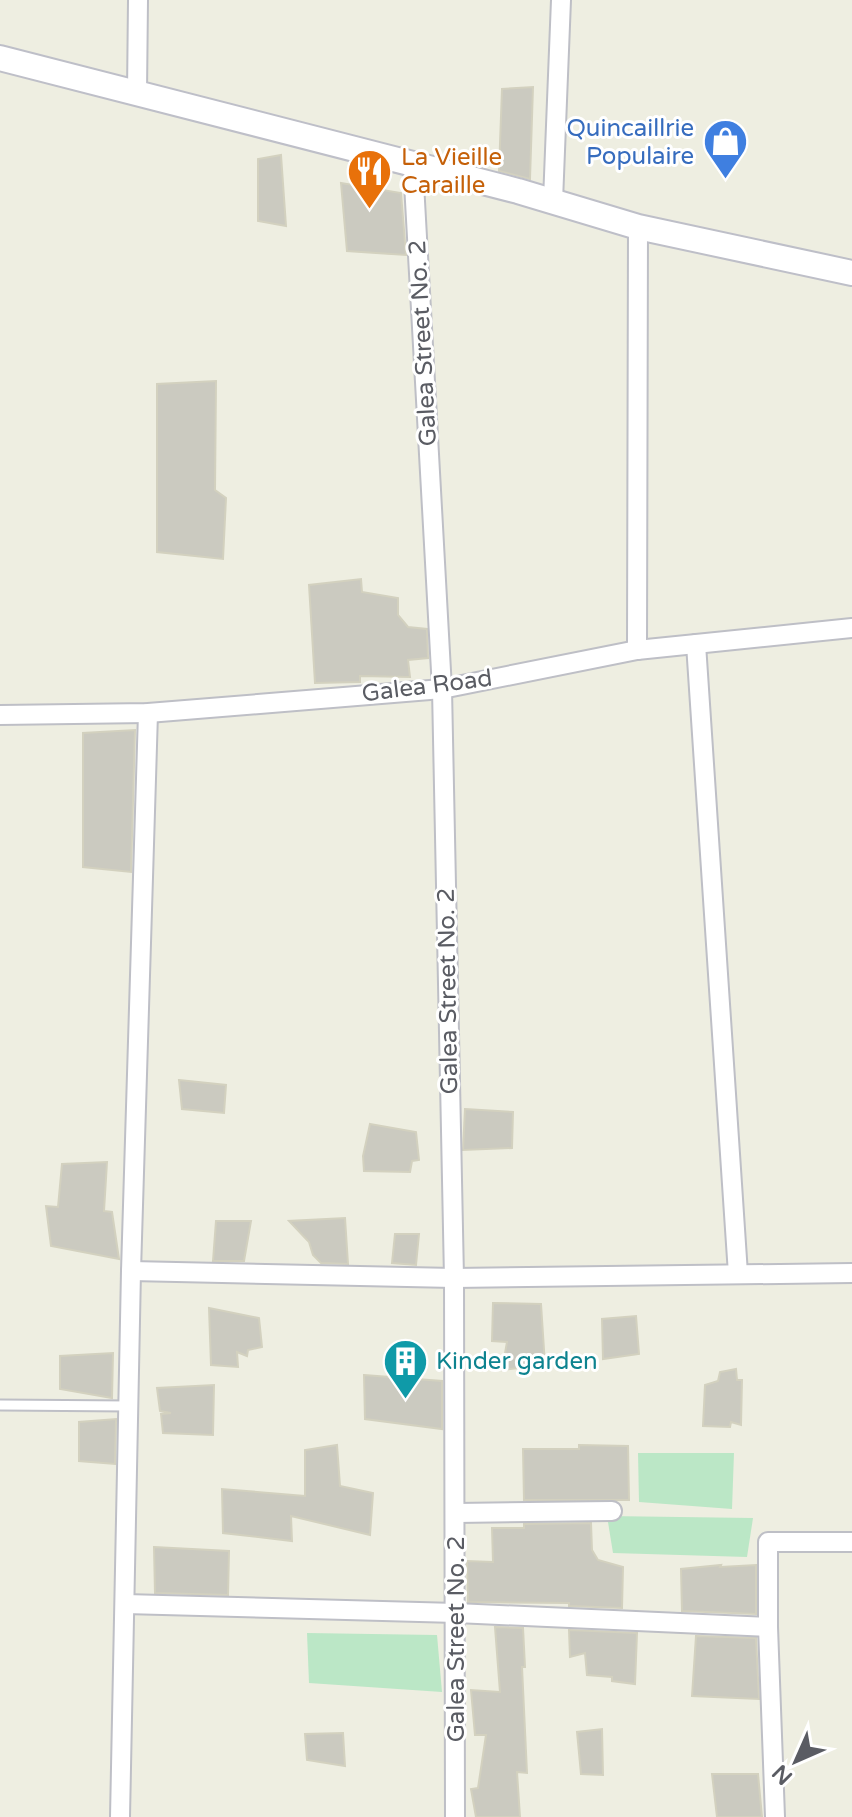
<svg xmlns="http://www.w3.org/2000/svg" width="852" height="1817" font-family="'Varela Round',sans-serif">
  <rect width="100%" height="100%" fill="#eeeee1"/>
  <g fill="#bbe7c6">
    <path d="M638,1453H734L732,1509L639,1502Z"/>
    <path d="M607,1516L753,1518L747,1557L613,1553Z"/>
    <path d="M307,1633L437,1635L442,1692L309,1683Z"/>
  </g>
  <g fill="#cbcac0" stroke="#d3d1bf" stroke-width="2">
    <path d="M533,87L530,179L499,171L502,89Z"/>
    <path d="M281,155L286,226L258,221V159Z"/>
    <path d="M341,183L401,193L406,255L347,251Z"/>
    <path d="M216,381L215,490L226,498L223,559L157,552V384Z"/>
    <path d="M361,579L362,592L398,598V615L408,627L427,629L428,658L408,660L410,677L360,676V682L315,683L309,585Z"/>
    <path d="M135,730L131,872L83,867V733Z"/>
    <path d="M179,1080L226,1085L224,1113L182,1109Z"/>
    <path d="M465,1109L513,1112L512,1148L463,1150Z"/>
    <path d="M370,1124L416,1132L419,1160L412,1161L410,1172L364,1171L363,1156Z"/>
    <path d="M107,1162L104,1211L112,1212L119,1259L51,1246L46,1206L58,1207L62,1164Z"/>
    <path d="M345,1218L348,1264L321,1263L313,1255L309,1242L289,1221Z"/>
    <path d="M216,1221H251L244,1261H213Z"/>
    <path d="M395,1234H419L416,1265L392,1263Z"/>
    <path d="M493,1303L541,1304L545,1365L502,1370L507,1342L492,1341Z"/>
    <path d="M209,1308L259,1318L262,1347L248,1350L247,1356L237,1352L238,1367L211,1365Z"/>
    <path d="M636,1316L639,1354L603,1359L602,1319Z"/>
    <path d="M113,1353L112,1398L60,1389V1356Z"/>
    <path d="M736,1369L737,1380H742L741,1425L731,1422L730,1427L703,1426L705,1385L718,1381L720,1372Z"/>
    <path d="M364,1375L442,1381V1429L365,1419Z"/>
    <path d="M214,1385L213,1435L163,1433L161,1414L171,1413L160,1411L157,1388Z"/>
    <path d="M116,1419L115,1464L79,1461V1422Z"/>
    <path d="M337,1445L340,1486L373,1493L370,1535L291,1516L292,1541L223,1533L222,1489L305,1496V1450Z"/>
    <path d="M579,1445L628,1446L629,1500H524L523,1449H579Z"/>
    <path d="M591,1523L592,1550L598,1560L623,1567L622,1608L569,1606V1603L468,1602L467,1561L493,1562L492,1528H524V1524Z"/>
    <path d="M154,1547L229,1551L228,1595L155,1593Z"/>
    <path d="M721,1565L720,1567L756,1565V1614L682,1611L681,1569Z"/>
    <path d="M495,1627L523,1628L525,1667H522L527,1773L517,1772L520,1817H476L471,1789L478,1788L486,1735H475L471,1690L500,1692Z"/>
    <path d="M569,1630L637,1633L635,1684L612,1681V1677L587,1675L585,1653L570,1657Z"/>
    <path d="M696,1636L756,1638L759,1699L692,1696Z"/>
    <path d="M602,1729L603,1775L581,1774L577,1732Z"/>
    <path d="M343,1733L345,1766L307,1760L305,1734Z"/>
    <path d="M712,1774H758L762,1817H717Z"/>
  </g>
  <g fill="none" stroke-linecap="round" stroke-linejoin="round">
    <defs>
      <path id="lane" d="M0,1405L129,1406"/>
      <g id="street">
        <path d="M137,93L138,0"/>
        <path d="M413,165L442,689L454,1278L455,1817"/>
        <path d="M553,201L561,0"/>
        <path d="M696,644L738,1274"/>
        <path d="M637,650L638,227"/>
        <path d="M0,715L148,713L442,689L637,650L852,628"/>
        <path d="M131,1271L454,1278L852,1273"/>
        <path d="M456,1513L612,1511"/>
        <path d="M125,1604L456,1613L768,1627"/>
        <path d="M120,1817L131,1271L148,713"/>
        <path d="M775,1817L768,1627V1542H852"/>
      </g>
      <path id="secondary" d="M0,58L518,191L638,227L852,273"/>
    </defs>
    <use href="#lane" stroke="#bebfc6" stroke-width="13"/>
    <use href="#street" stroke="#bebfc6" stroke-width="22"/>
    <use href="#secondary" stroke="#bebfc8" stroke-width="28"/>
    <use href="#lane" stroke="#fff" stroke-width="9"/>
    <use href="#street" stroke="#fff" stroke-width="18"/>
    <use href="#secondary" stroke="#fff" stroke-width="24"/>
  </g>
  <defs>
    <symbol id="shop-pin" viewBox="-11 -11 22 30"><path d="M0 17L-7.5 6A9.5 9.5 0 1 1 7.5 6Z" fill="#3f7fe0" stroke="#fff"/><path d="M-5-2.5h2.3a2.7 3.5 0 0 1 5.4 0H5L5.5 6h-11ZM-1.5-2.5h3a1.5 2.3 0 0 0-3 0Z" fill="#fff"/></symbol>
    <symbol id="restaurant-pin" viewBox="-11 -11 22 30"><path d="M0 17L-7.5 6A9.5 9.5 0 1 1 7.5 6Z" fill="#e8710a" stroke="#fff"/><path d="M-5-6h1v4h1v-4h1v4h1v-4h1v5L-1.5 .5V6h-2V.5L-5-1ZM5-6V6H3V1.5H1.5Q1.5-4 5-6Z" fill="#fff"/></symbol>
    <symbol id="building-pin" viewBox="-11 -11 22 30"><path d="M0 17L-7.5 6A9.5 9.5 0 1 1 7.5 6Z" fill="#0f9aa8" stroke="#fff"/><path d="M-4-6H4V6H1V3H-1V6H-4ZM-2.5-4.3h1.7v1.8h-1.7ZM.8-4.3h1.7v1.8H.8ZM-2.5-1h1.7V.8h-1.7ZM.8-1h1.7V.8H.8Z" fill="#fff"/></symbol>
  </defs>
  <g fill-rule="evenodd">
    <use href="#shop-pin" x="700" y="116" width="51" height="69"/>
    <use href="#restaurant-pin" x="344" y="146" width="51" height="69"/>
    <use href="#building-pin" x="380" y="1336" width="51" height="69"/>
  </g>
  <g text-anchor="middle" dominant-baseline="central" stroke-width="6" stroke-linejoin="round" paint-order="stroke">
    <g font-size="24" fill="#366cbe" stroke="#fff" text-anchor="end">
      <text x="694" y="128">Quincaillrie<tspan x="694" dy="28">Populaire</tspan></text>
    </g>
    <g font-size="24" fill="#c56008" stroke="#fff" text-anchor="start">
      <text x="401" y="157">La Vieille<tspan x="401" dy="28">Caraille</tspan></text>
    </g>
    <g font-size="24" fill="#5a5c63" stroke="#fff">
      <text transform="translate(423 343) rotate(-93)">Galea Street No. 2</text>
      <text transform="translate(427 686) rotate(-7)">Galea Road</text>
      <text transform="translate(448 991) rotate(-91)">Galea Street No. 2</text>
      <text transform="translate(456 1639) rotate(-90)">Galea Street No. 2</text>
    </g>
    <g font-size="24" fill="#0d838f" stroke="#fff" text-anchor="start">
      <text x="436" y="1361">Kinder garden</text>
    </g>
  </g>
  <g transform="translate(796 1761) rotate(225)" stroke="#ffffff" stroke-width="6" paint-order="stroke">
  <path d="M0-6L14 30L0 20L-14 30Z" fill="#5a5c63"/>
  <text y="-12" font-size="22" font-weight="bold" text-anchor="middle" fill="#5a5c63">N</text>
  </g>
</svg>
